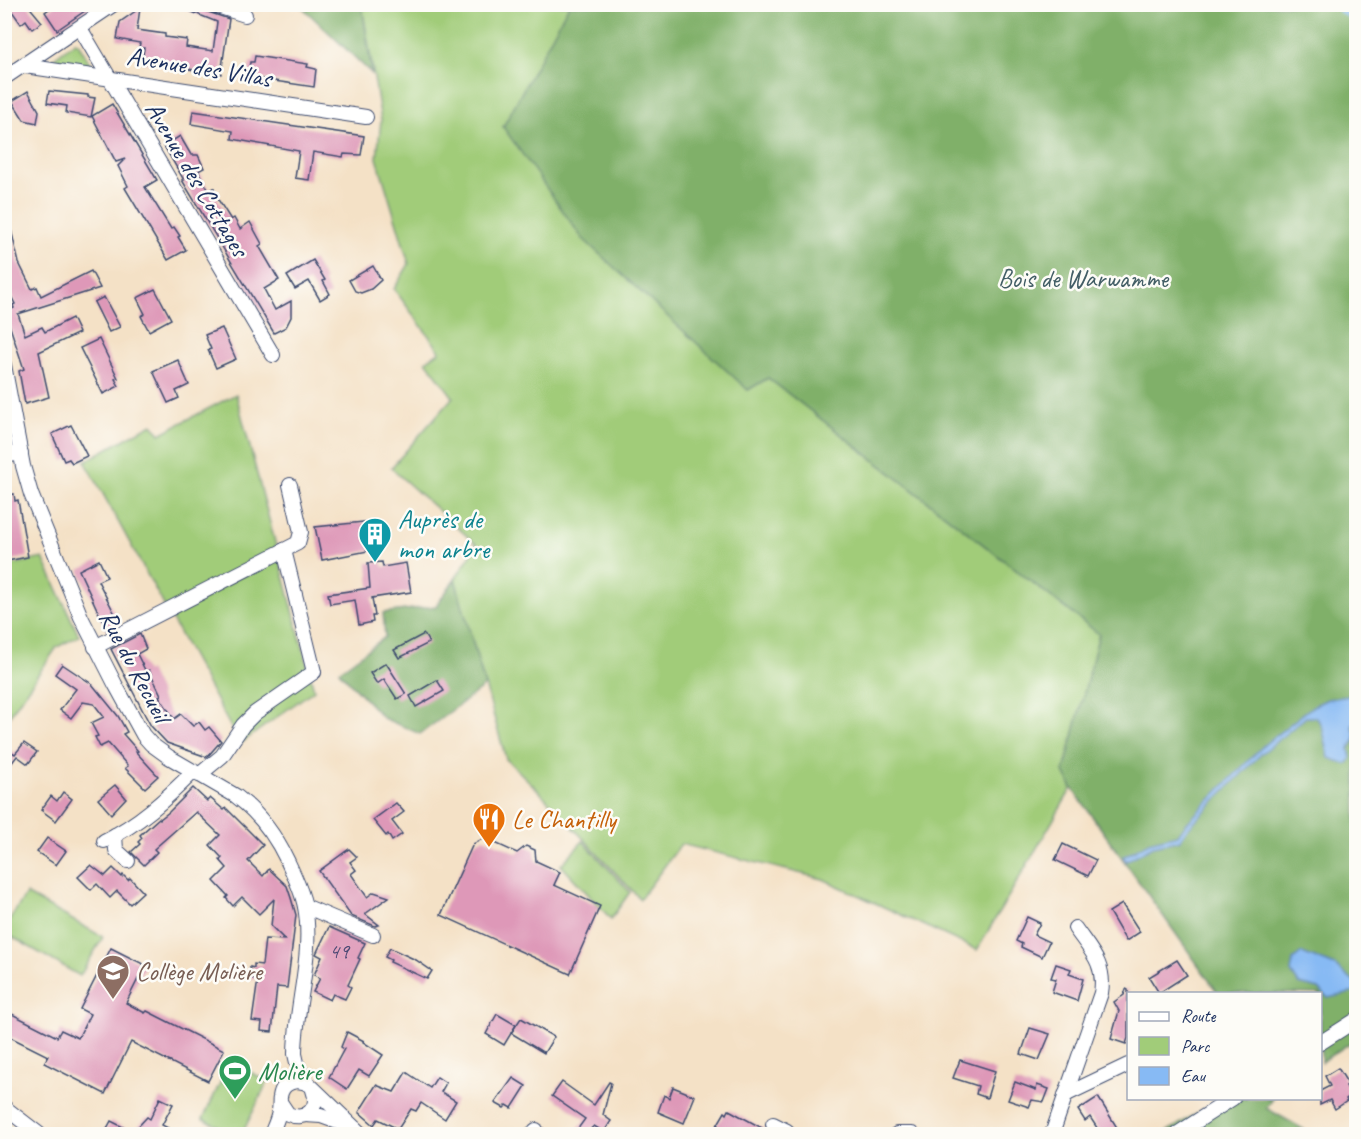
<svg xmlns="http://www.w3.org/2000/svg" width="1361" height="1139" font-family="Caveat,sans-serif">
  <rect width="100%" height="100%" fill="#fdfcf7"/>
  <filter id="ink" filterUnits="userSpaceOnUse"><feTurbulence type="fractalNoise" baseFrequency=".0167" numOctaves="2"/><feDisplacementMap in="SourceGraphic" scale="12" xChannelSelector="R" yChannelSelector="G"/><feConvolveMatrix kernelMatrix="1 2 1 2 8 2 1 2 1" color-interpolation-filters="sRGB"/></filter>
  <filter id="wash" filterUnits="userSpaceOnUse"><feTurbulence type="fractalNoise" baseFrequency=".008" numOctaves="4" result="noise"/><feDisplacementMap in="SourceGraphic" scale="24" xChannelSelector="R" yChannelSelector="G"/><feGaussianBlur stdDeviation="1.35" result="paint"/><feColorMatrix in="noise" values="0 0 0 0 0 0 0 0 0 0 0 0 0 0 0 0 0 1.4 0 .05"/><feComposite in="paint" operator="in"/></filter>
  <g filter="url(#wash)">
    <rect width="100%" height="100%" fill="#f4e1c6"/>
    <g fill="#a1cc79" stroke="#5e7e6c" stroke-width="1.5">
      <path d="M362,5H569L503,127L748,390L768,378L1099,634L1064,772L1072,788L977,950L823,879L681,844L640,899L537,789L506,759L455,579L477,545L391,468L453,397L426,361L440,351L394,289L409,264L377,158L381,120Z"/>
      <path d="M75,42L78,43L91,65L90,67L54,61L53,59Z"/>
      <path d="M236,394L314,690L240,744L85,461L152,424L160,434Z"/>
      <path d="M43,558L79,636L57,647L5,722V566Z"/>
      <path d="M583,841L630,892L611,919L561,865Z"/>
      <path d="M26,894L103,937L80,976L5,933V927Z"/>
      <path d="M230,1062L268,1081L242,1134H235L203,1119Z"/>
    </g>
    <g fill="#80b069" stroke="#4e7064" stroke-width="1.5">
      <path d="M300,5H362L372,74Z"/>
      <path d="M569,5H1356V1039L1321,1062L1320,994L1218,993L1072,788L1064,772L1099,634L768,378L748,390L582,238L503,127Z"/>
      <path d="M455,579L485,686L420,734L383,718L339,671L385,637L383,613L436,606Z"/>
      <path d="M1222,1098L1273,1099L1266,1108L1312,1134H1163Z"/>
    </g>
    <g fill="#87baf4" stroke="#5174a9" stroke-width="1.5">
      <path d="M1356,695V721L1352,726C1358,738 1356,737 1349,749L1351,758L1349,762L1346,764L1329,758L1322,725L1316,717H1306L1260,755L1188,828L1180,840L1153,846L1126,861L1123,857L1149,842L1178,835L1185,825L1264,745L1313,706L1328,699Z"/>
      <path d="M1302,953L1335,966L1355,983L1356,992L1328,998L1319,989L1299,984L1291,972L1293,960Z"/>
    </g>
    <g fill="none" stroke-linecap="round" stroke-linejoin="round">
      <path stroke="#87baf4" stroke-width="24" d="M1348,4L1356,9"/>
    </g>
    <g id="blocks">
      <g fill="#de98b8">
        <path d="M7,4H27L42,22L32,29L26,20L21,24Z"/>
        <path d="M56,4H95L57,30L45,12Z"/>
        <path d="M172,4H202L208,12L229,19L221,74L142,62L144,48H139L140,43L117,39L120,22L140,8L137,30L165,34V37L187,40L186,47L213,51L217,22Z"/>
        <path d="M255,56L308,64L307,67L316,69L314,87L248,77L250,62H254Z"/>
        <path d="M28,91L39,111L37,123L24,120L12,101Z"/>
        <path d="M49,91L88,95V97L95,98L91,117L66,113L67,106L47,103Z"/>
        <path d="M112,104L157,180L145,187L171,229L174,227L180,236L178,237L186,250L168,260L125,188L128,186L118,166L125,159L116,162L92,116Z"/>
        <path d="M193,111L364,136L361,155L344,154L343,157L313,152L309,180L295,178L299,151L232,139L233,131L191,124Z"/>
        <path d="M180,136L191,155H198L204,168L198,171L209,191L214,188L217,198L231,220L234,218L240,229L250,222L262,244L259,246L279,280L264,289L275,310L291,301V317L286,327L274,333L182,180H184L164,146Z"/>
        <path d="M4,221H9L19,263L32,289L37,287L41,296L91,271L100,288L18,314L25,335L42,327L45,332L72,318L79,333L39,352L49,397L25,404L19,371L24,369L5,312L14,308L13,305L15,304L4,282Z"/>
        <path d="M313,260L325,280L323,281L330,294L320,300L309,281L295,289L287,276Z"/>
        <path d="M373,266L381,280L371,289L361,293L355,291L349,280Z"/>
        <path d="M155,289L171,319L149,331L141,316L145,314L137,298Z"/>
        <path d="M104,297L120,327L109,332L94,302Z"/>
        <path d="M222,328L236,359L216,368L208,350L211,349L205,335Z"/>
        <path d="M99,339L118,378L115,379L119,386L103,394L80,348Z"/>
        <path d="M178,360L189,385L176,391L179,398L168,403L153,371Z"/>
        <path d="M71,425L87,456L72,463L69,459L64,461L52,434Z"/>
        <path d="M14,494L15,501L18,500L28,557L7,561L4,545V496Z"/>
        <path d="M373,521L375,541H372L373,550L322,560L315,527Z"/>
        <path d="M99,560L107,577L98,581L120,624L107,631L79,570Z"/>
        <path d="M382,562L383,567L406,563L411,592L372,598L375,616H372L373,622L359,625L355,600L330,604L328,594L370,588L368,563Z"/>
        <path d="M140,634L146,649L137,654L146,672L149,670L161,695L159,696L174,719L181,714L193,726L199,722L205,730L209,727L221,741L207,757L167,743L151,726L145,715L111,649Z"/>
        <path d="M424,634L429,643L399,658L394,650Z"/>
        <path d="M386,663L406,694L397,699L384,679L377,684L370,673Z"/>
        <path d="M62,664L92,684L118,716L127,732L123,734L138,751L136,752L158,776L145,788L125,768L128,766L108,743L100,747L95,737L98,736L91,723L104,717L94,704L83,702L71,718L60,710L76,689L55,674Z"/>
        <path d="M437,680L444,691L416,707L410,696Z"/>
        <path d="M24,743L37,752L28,764L17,756L4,773V747L15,754Z"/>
        <path d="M115,785L126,798L111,814L98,799Z"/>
        <path d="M193,788L207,801L210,798L224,810L226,808L263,845L248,861L263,876L269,869L287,886L291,898L296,915L287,988L277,987L272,1032L261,1031L262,1022L252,1021L258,979L249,978L250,967L254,968V964L262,965L265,939L285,940L271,926L274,899L259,914L242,897L233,906L226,898L228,896L214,881L227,868L220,860L222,858L210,845L220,835L196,812L154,849L157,852L144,865L131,852L140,844L138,842L142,838L140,835L159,818L160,819L169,812Z"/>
        <path d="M63,792L72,799L56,821L41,810L51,796L57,801Z"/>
        <path d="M396,803L404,812L392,821L402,834L392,841L388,834L386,836L373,820Z"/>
        <path d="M47,838L66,851L56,865L37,852Z"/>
        <path d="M484,838L517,853L526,846L535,850L536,861L560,872L554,885L600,906L570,974L441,915L473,844Z"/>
        <path d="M1063,844L1096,860L1088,876L1055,860Z"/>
        <path d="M349,849L357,857L350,862L356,870L351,874L367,897L374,892L389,897L365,914L379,925L375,926L351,916L319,871Z"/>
        <path d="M91,865L105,876L113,868L122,877L123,875L128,880L130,878L143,892L130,904L117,891L110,898L97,884L91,890L78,877Z"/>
        <path d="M1122,904L1140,932L1126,941L1109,912Z"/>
        <path d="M1027,917L1040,923L1034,935L1049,942L1042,957L1021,947L1022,944L1016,941Z"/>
        <path d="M329,927L365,943L358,958L360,959L348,985L351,987L345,999L333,994L330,1000L313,992L320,978L314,975L322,957L316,954Z"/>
        <path d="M111,948L145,965L126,1003L145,1013L147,1011L224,1050L208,1081L131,1042L105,1094L44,1063L48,1056L4,1034V1028L12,1014L57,1037L61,1030L78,1038L90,1014L80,1009Z"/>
        <path d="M390,948L416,960L432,971L427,979L390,962L391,960L385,957Z"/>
        <path d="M1177,960L1187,975L1159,993L1149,977Z"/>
        <path d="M1056,964L1071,969L1069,974L1083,979L1077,1001L1052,992L1056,979L1051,978Z"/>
        <path d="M1126,989L1128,990V1038L1126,1044L1111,1039L1119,1011L1114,1002L1124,995Z"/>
        <path d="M497,1014L516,1025L504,1045L486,1034Z"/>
        <path d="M521,1018L554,1037L544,1053L511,1033Z"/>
        <path d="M1030,1028L1050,1034L1039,1060L1021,1054Z"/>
        <path d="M347,1032L364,1041L363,1042L383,1055L369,1076L359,1070L347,1089L329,1077L344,1049L341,1047Z"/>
        <path d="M960,1060L995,1071L987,1098L976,1094L978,1086L953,1078Z"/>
        <path d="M1338,1068L1348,1084L1346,1086L1351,1095L1346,1099L1347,1101L1335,1109L1330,1100L1320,1105V1091L1330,1086L1325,1076Z"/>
        <path d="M406,1072L430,1088L437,1077L446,1083L441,1092L456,1101L445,1119L421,1103L416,1111L411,1109L398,1129L378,1119L374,1125L359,1112L376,1085L394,1092Z"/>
        <path d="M513,1078L526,1086L512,1108L507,1105L504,1108L495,1103Z"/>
        <path d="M562,1082L594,1105L609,1082L611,1083L603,1115L611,1121L604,1132L594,1126L585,1134H574L585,1119L552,1096Z"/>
        <path d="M1015,1082L1036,1090L1037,1085L1049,1089L1044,1102L1032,1100L1029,1107L1008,1100Z"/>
        <path d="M673,1087L695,1096L684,1123L658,1112L664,1095L669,1098Z"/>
        <path d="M1098,1097L1121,1134H1101L1090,1117L1085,1121L1078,1110Z"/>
        <path d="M160,1098L173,1104L162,1125L179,1134H104L111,1121L133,1132L147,1117L150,1119Z"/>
        <path d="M729,1110L773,1134H712L725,1112L727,1114Z"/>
      </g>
    </g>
  </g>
  <g filter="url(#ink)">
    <use href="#blocks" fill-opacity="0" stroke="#3c4a6e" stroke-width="1.5"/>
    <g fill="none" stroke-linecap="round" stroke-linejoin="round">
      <defs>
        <g id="minor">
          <path d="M211,4L245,15"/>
          <path d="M80,28L273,355"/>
          <path d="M25,66L366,117"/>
          <path d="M4,78L114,4"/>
          <path d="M4,365L23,466L31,494L81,617L115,684L143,735L151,744L169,757L236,796C259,813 275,835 287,860C294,875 302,891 305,907C314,954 295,1007 295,1054L298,1067L307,1083"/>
          <path d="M4,456L21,453"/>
          <path d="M95,647L298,543L301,532L290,485"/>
          <path d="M199,775L222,756L243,725L255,713L314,672L284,550"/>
          <path d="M115,835L116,850L128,861"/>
          <path d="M104,841C139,824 166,799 193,772"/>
          <path d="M305,906L373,935"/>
          <path d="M1320,1043L1356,1020"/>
          <path d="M1065,1095L1128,1065"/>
          <path d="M280,1102L288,1114C306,1122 320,1108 313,1090"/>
          <path d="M4,1107L39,1134"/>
          <path d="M305,1115L321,1116L343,1124"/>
          <path d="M773,1124L787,1131L785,1134"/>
          <path d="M271,1134C274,1127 278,1119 279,1111C280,1106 279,1102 280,1097C282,1081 298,1078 310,1085L361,1134"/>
          <path d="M532,1134L536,1130"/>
          <path d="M897,1134H912"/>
          <path d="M1052,1134L1101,993C1106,964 1090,950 1075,928"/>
          <path d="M1177,1134L1233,1098"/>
        </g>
      </defs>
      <use href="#minor" stroke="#3c4a6e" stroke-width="16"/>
      <use href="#minor" stroke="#fff" stroke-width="14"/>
    </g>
  </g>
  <defs>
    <symbol id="building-pin" viewBox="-11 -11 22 30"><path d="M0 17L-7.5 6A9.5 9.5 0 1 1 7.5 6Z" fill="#0f9aa8" stroke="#fdfcf7"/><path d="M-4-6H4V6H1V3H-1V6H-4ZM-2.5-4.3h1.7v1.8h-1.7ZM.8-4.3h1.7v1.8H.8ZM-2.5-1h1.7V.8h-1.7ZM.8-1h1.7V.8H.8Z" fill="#fff"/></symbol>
    <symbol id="restaurant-pin" viewBox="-11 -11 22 30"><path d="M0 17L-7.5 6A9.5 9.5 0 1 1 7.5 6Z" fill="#e8710a" stroke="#fdfcf7"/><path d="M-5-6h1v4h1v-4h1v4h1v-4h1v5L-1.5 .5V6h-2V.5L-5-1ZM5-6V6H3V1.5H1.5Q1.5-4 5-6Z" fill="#fff"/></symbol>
    <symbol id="school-pin" viewBox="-11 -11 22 30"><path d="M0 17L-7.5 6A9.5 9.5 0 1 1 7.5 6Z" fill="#8d6e63" stroke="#fdfcf7"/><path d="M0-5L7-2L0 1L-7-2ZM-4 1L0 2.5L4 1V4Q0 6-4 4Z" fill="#fff"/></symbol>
    <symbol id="stadium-pin" viewBox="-11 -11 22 30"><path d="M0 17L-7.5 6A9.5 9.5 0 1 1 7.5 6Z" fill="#2e9e5b" stroke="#fdfcf7"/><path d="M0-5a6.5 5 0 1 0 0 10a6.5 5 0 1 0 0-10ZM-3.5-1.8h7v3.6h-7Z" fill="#fff"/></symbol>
  </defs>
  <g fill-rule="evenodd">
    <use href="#building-pin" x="356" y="515" width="38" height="52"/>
    <use href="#restaurant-pin" x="470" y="800" width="38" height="52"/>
    <use href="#school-pin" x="94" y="952" width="38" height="52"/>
    <use href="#stadium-pin" x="216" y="1052" width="38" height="52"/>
  </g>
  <g text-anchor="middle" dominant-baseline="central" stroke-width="5" stroke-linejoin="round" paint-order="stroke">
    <g font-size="22" fill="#4c4974">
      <text x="339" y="951">49</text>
    </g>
    <g font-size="26" fill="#1b2f5e" stroke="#fdfcf7">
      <text transform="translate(199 67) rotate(9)">Avenue des Villas</text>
      <text transform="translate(197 179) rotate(59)">Avenue des Cottages</text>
      <text transform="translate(135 666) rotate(62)">Rue du Recueil</text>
    </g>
    <g font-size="26" fill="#435e66" stroke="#fdfcf7">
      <text x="1083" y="278">Bois de Warwamme</text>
    </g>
    <g font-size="26" fill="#0d838f" stroke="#fdfcf7" text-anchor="start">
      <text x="398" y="519">Auprès de<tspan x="398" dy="30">mon arbre</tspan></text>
    </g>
    <g font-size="26" fill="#c56008" stroke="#fdfcf7" text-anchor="start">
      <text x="512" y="819">Le Chantilly</text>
    </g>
    <g font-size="26" fill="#785e54" stroke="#fdfcf7" text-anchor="start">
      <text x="136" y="971">Collège Molière</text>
    </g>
    <g font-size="26" fill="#27864d" stroke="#fdfcf7" text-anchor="start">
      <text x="258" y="1071">Molière</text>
    </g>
  </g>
  <rect width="1361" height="1139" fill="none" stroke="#fdfcf7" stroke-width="24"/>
  <rect x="1127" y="992" width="195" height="108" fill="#fdfcf7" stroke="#a3aaba" stroke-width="1.5"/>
  <rect x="1139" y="1012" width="30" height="9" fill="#ffffff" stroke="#a3aaba" stroke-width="1.5"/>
  <text x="1181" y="1022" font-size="18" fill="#1b2f5e">Route</text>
  <rect x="1139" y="1037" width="30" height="18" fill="#a1cc79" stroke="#a3aaba" stroke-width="1.5"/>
  <text x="1181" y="1052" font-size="18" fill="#1b2f5e">Parc</text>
  <rect x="1139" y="1067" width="30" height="18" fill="#87baf4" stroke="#a3aaba" stroke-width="1.5"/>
  <text x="1181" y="1082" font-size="18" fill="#1b2f5e">Eau</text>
</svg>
